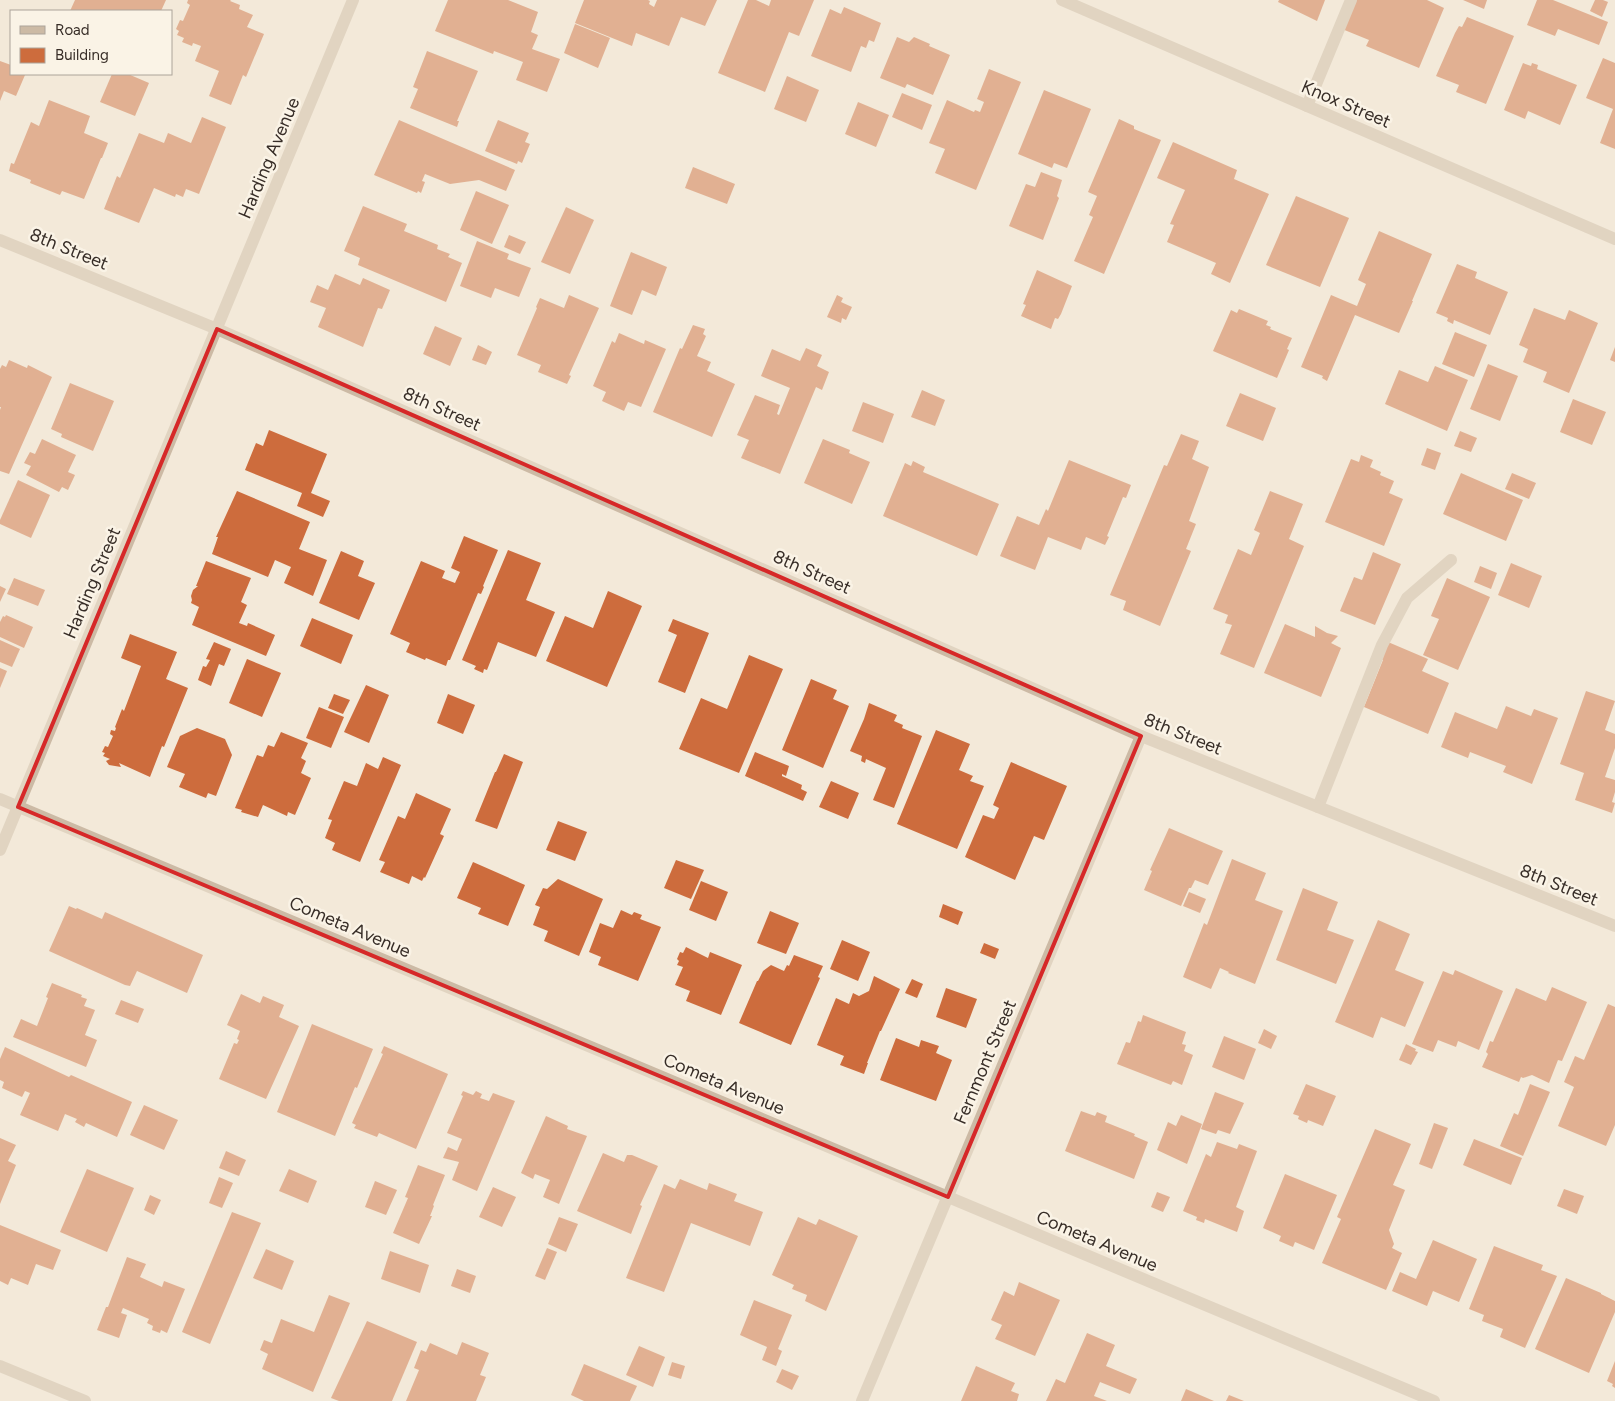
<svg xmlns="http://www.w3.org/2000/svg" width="1615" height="1401" font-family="Figtree,sans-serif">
  <rect width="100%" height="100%" fill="#f3e9d9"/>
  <g fill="#cd6c3d">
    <path d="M75,0H166L161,11H70Z"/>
    <path d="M188,0H231L230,1L240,5L239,9L253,15L247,27L264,34L246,77L243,75L231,105L209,96L219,71L195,61L201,46L193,43L192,46L182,42L184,38L177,35L179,31L176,29L180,20L183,21L190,5L187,3Z"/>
    <path d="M448,0H508L538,12L531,32L538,35L532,49L560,59L547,92L516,80L523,62L494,51L493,54L435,31Z"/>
    <path d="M584,0H648L650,1L649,4L654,7L657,0H717L705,26L681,17L669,46L636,33L632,46L575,23Z"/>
    <path d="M748,0H756L769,6L771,0H814L799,36L789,32L765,92L718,73Z"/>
    <path d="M1279,0H1325L1317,21L1278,2Z"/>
    <path d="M1354,0H1427L1444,8L1419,68L1366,46L1369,40L1342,29Z"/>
    <path d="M1463,0H1487L1484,9Z"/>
    <path d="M1537,0H1553L1608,22L1599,45L1558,29L1555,36L1527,25Z"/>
    <path d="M1595,0H1603L1608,2L1602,17L1590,11Z"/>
    <path d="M844,7L881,23L874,42L869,40L866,48L861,46L851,72L811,56L830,9L841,14Z"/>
    <path d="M1467,17L1514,36L1486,104L1456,92L1459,85L1436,76L1455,33L1459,26L1462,27Z"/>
    <path d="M575,24L610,38L598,68L564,53Z"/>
    <path d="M897,37L909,42L914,37L930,44L929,46L950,55L933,95L907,84L905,88L880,78Z"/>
    <path d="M427,51L478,71L457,121H459L457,127L410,108L418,89L413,87Z"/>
    <path d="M1603,58L1615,63V149L1600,143L1613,109L1586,98Z"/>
    <path d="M0,61L11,65V74L25,75L16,96L4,91L0,101Z"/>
    <path d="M1523,63L1531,66L1532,63L1538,65L1537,69L1577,85L1560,125L1528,111L1525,119L1504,110Z"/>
    <path d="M989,69L1021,82L976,190L935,173L945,149L929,143L947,100L974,112L975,110L980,112L984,102L977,99Z"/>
    <path d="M112,74H128L149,83L135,116L100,102Z"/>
    <path d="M787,76L819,90L806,122L774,109Z"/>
    <path d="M1044,90L1091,109L1067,168L1054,163L1052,168L1018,154Z"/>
    <path d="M902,93L932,105L922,130L892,117Z"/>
    <path d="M49,100L90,116L84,133L108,143L102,158H101L84,199L62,191L60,195L30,183L31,180L9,171L11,163L14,164L31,122L39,126Z"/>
    <path d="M858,102L889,115L876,147L845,134Z"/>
    <path d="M202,117L226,127L199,194L186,189L183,197L176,194L175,197L154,188L139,223L104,209L117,176L120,178L139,133L164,143L168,133L191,143Z"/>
    <path d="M1119,119L1134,126V129L1161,140L1104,274L1074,261L1093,217L1089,215L1097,196L1088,192Z"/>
    <path d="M399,120L515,170L506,191L479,180L450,184L425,174L422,181L425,182L421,193L418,191L417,193L374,175Z"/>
    <path d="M498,120L529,133L525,142L530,144L522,163L518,161L517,164L485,151Z"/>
    <path d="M1173,142L1237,170L1234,179L1269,194L1230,283L1211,274L1216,263L1167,242L1174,225L1170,224L1185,190L1157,178Z"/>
    <path d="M693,167L735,184L727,204L685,188Z"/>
    <path d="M1041,172L1062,180L1057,196L1059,198L1043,240L1009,226L1026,184L1035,187Z"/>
    <path d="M476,191L509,205L492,244L460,230Z"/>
    <path d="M1296,196L1349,218L1320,287L1266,265Z"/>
    <path d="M363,206L407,224L404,231L438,245L437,249L450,254L448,257L462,263L446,302L358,265L360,258L344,251Z"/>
    <path d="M566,207L594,220L570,274L541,262Z"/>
    <path d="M1379,231L1432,254L1412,301H1413L1399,333L1355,315L1327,381L1322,378L1323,376L1301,367L1331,295L1357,306L1366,284L1358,280Z"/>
    <path d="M509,235L526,242L520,254L504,247Z"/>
    <path d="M477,241L509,254L507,259L531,268L519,297L495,288L491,298L460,286Z"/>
    <path d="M631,252L667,267L656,296L642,290L632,315L610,306Z"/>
    <path d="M1457,264L1477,272L1475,278L1508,292L1490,335L1454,320L1453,324L1447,321L1448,318L1436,313Z"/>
    <path d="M1037,270L1072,286L1061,314L1058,319L1055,318L1051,329L1021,316L1026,305L1023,304Z"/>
    <path d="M335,274L360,285L363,278L390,290L382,309L378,308L363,347L318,327L326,308L310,302L317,285L328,290Z"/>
    <path d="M569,295L599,308L569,375L571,376L567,384L538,372L541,365L517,355L537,308L536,307L540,298L564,308Z"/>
    <path d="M837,295L843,298L841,302L852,307L846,320L842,318L841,323L827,317Z"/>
    <path d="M1534,308L1565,320L1569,310L1598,323L1569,393L1543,382L1547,372L1523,362L1528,349L1519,345Z"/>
    <path d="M1239,309L1268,321L1266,325L1271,327L1270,329L1292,338L1287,349L1289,350L1277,378L1213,351L1231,310L1237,313Z"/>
    <path d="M693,325L705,329L703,334L706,336L697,356L711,362L707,371L735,384L712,437L653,412L680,348L682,349Z"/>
    <path d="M435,326L462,338L450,366L423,354Z"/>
    <path d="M1455,332L1487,345L1474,377L1442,364Z"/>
    <path d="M619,333L644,344L645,340L666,349L641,407L628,402L624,411L602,401L606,392L593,386L612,341L615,343Z"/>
    <path d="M478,345L492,352L486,365L472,360Z"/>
    <path d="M1615,347V362L1610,360Z"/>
    <path d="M806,348L822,355L817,366L829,372L822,390L816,387L780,474L741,458L749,440L737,435L755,395L780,405L777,414L779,415L790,388L761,376L772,349L800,361Z"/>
    <path d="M9,360L27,368L28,365L52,377L9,474L0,471V410L1,407H0V369L2,365L6,367Z"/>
    <path d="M1488,364L1518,376L1500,421L1470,409Z"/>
    <path d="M1435,366L1468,380L1447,431L1385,404L1399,370L1428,382Z"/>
    <path d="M70,383L114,401L93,451L61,437L62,434L51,429Z"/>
    <path d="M922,390L945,400L935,426L911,417Z"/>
    <path d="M1240,393L1276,408L1263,441L1226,426Z"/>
    <path d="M1573,399L1606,412L1592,445L1560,432Z"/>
    <path d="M863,402L894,414L883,443L852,431Z"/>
    <path d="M269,430L327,454L311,493L330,501L323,517L297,506L302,493L245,470L256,443L263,446Z"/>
    <path d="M1460,431L1477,438L1471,452L1454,446Z"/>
    <path d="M1181,434L1199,441L1192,459L1209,467L1189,521L1196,524L1186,549L1191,551L1160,626L1123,610L1126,601L1110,595L1164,465L1167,466Z"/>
    <path d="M42,439L76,455L68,472L75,475L68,490L62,487L59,492L26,475L31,466L24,463L30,452L35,454Z"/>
    <path d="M823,439L850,450L849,453L870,462L852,504L804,483Z"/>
    <path d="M1427,448L1441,453L1435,470L1421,465Z"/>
    <path d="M1361,455L1373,460L1370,467L1381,472L1380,475L1394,481L1389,493L1403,499L1384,546L1325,522L1351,459L1359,462Z"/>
    <path d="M1069,460L1131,485L1126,498L1123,497L1107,536L1109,537L1105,545L1086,537L1081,550L1048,537L1035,570L1000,556L1017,516L1039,525L1046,509L1048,511Z"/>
    <path d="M913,461L925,467L923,472L999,504L977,556L883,516L905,463L911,466Z"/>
    <path d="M1461,473L1523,500L1506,541L1443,514Z"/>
    <path d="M1512,473L1536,483L1529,499L1505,489Z"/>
    <path d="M18,480L50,495L31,538L0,524V520Z"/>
    <path d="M237,491L310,522L299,549L327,560L313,596L284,583L291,567L275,560L268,577L212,554L218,537H216Z"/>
    <path d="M1270,491L1303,504L1289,539L1304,546L1254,668L1220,654L1232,625L1225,623L1228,615L1213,609L1238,549L1251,555L1260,533L1254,530Z"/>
    <path d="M464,536L498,550L483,586L484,587L481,594L478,593L450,660H448L446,666L426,658L425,660L406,652L410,643L390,634L421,561L445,571L442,578L455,583L460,572L451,568Z"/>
    <path d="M508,550L541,563L526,600L555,612L536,657L498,642L487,670L484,669L483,673L474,669L476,666L462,660Z"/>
    <path d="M341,551L364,561L358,576L375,583L359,620L319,603Z"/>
    <path d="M1373,552L1401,564L1375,625L1340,611L1354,577L1362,580Z"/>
    <path d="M206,561L251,578L241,602L247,605L239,623L247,626L248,623L275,635L266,656L192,625L199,607L191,603L192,600L191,596L193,590L198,586H196Z"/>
    <path d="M1511,563L1542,576L1529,608L1498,595Z"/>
    <path d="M1480,566L1497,573L1491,589L1474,582Z"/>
    <path d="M14,578L45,590L38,606L7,594Z"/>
    <path d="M1447,578L1490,597L1458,670L1423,655L1439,619L1431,616Z"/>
    <path d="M0,586L6,589L0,602Z"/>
    <path d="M608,591L642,606L607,687L546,661L565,616L593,628Z"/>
    <path d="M6,615L33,627L24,648L0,637V622L3,616L5,617Z"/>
    <path d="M312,618L353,635L341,664L300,646Z"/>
    <path d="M673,619L709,633L685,693L658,682L677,635L668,631Z"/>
    <path d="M1285,624L1315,637V626L1327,633L1338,636L1331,643L1341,648L1321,697L1264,673Z"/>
    <path d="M130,634L177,652L166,679L188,688L164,747L162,746L150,777L119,763L121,767L109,765L106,761L110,759L103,756L105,753L102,752L105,746L108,747L113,736L110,734L111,730L115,731L116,728L115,727L122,709L124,711L141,666L121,658Z"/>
    <path d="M0,640L20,649L12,667L0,662Z"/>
    <path d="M214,642L231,649L224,666L219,664L211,686L198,680L203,666L206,667L210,660L206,659Z"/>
    <path d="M1388,642L1428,659L1422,671L1449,683L1428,734L1364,707L1383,660L1381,659Z"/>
    <path d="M749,655L783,669L739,773L679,749L701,698L727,709Z"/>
    <path d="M247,659L281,673L262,717L229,703Z"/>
    <path d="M0,668L7,671L0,688Z"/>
    <path d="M811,679L837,690L833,699L849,706L823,768L782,750Z"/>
    <path d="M366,685L389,695L369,743L344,732Z"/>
    <path d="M1586,691L1615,701L1605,730L1615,734V748L1605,777L1615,780V792L1612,802L1615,803L1612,813L1575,800L1584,773L1560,764Z"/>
    <path d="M334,694L350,700L343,714L328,708Z"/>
    <path d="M448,694L475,705L463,734L437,723Z"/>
    <path d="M869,703L897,715L894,721L903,725L902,728L922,736L894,808L873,800L886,768L866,759L865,763L861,761L862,756L850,751L864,719Z"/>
    <path d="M1506,706L1531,716L1534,709L1558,718L1532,784L1503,772L1506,766L1470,752L1468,758L1441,747L1455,712L1497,729Z"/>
    <path d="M319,707L344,717L331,748L306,738Z"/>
    <path d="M197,728L225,739L232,755L216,796L208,793L206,798L179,787L185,774L167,767L180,736Z"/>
    <path d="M936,730L970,744L959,770L973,776L970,781L984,786L957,849L897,824Z"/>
    <path d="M281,732L308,743L301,758L306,761L301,773L311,778L295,815L288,812L287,816L263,805L258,817L241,812L242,810L235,808L257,755L263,757L268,745L274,747Z"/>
    <path d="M755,752L789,766L786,776L782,774V776L802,785L801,789L807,792L803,801L745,776Z"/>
    <path d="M504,754L523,762L497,829L475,821L495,772H496Z"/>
    <path d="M383,757L401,765L360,862L332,850L335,843L325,838L332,820L328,819L344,781L357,786L366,763L378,769Z"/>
    <path d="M1011,762L1067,786L1044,840L1034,836L1015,880L965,857L983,815L994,819L999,808L993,805Z"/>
    <path d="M831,781L859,793L848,819L819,807Z"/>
    <path d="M416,793L451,809L440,834L444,836L425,878L424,877L422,881L412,876L409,884L380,872L385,862L379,860L398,816L405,819Z"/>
    <path d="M558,821L587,832L575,861L546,850Z"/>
    <path d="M1169,828L1223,851L1208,885L1195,880L1191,888H1189L1181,906L1144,890L1152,871L1150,870Z"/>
    <path d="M1232,859L1266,873L1255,900L1283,911L1255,984L1228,973L1229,972L1220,968L1211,989L1183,977L1204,923L1207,925Z"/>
    <path d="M676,860L704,870L691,899L664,888Z"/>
    <path d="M473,862L525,885L508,926L478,914L481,908L457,898Z"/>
    <path d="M558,879L603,899L579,956L544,941L548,931L533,925L540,907L535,905L543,888L547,889Z"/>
    <path d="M701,881L728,892L716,921L689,910Z"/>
    <path d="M1303,888L1338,902L1327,930L1354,940L1336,984L1276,960Z"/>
    <path d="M1189,892L1206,899L1200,913L1183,906Z"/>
    <path d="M943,904L963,912L958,925L939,917Z"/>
    <path d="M69,906L76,909L77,908L102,919L105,912L203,955L187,993L137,971L130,986L125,985L49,951Z"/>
    <path d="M621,910L632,915L634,912L642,915L640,919L661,927L638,981L598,965L601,957L589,952L600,923L613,928Z"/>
    <path d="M770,911L799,923L786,954L757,943Z"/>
    <path d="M1378,920L1410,934L1395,970L1424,982L1405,1027L1381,1017L1373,1038L1335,1022Z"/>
    <path d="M842,940L870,952L858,981L830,969Z"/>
    <path d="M984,943L999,949L995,959L980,953Z"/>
    <path d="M686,947L708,958L710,952L742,965L721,1015L686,1001L690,991L675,985L683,967L677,965L679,961L677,959L680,952L683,953Z"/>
    <path d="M794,955L823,966L818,977L820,978L791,1045L739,1023L757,981H758L763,971L771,965L784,971L787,965L789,966Z"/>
    <path d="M1455,970L1503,991L1479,1050L1458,1041L1456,1047L1438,1040L1433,1052L1412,1044L1443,971L1453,975Z"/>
    <path d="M874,976L900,989L881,1031H880L867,1063H868L864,1074L840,1065L844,1056L817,1045L836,998L849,1004L853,993L859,996L869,991Z"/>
    <path d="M912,979L923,984L917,998L905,993Z"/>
    <path d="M52,983L82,995L81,997L87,999L84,1006L95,1010L85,1035L97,1040L86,1067L13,1037L21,1019L37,1026L48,998L46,997Z"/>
    <path d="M1552,987L1587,1002L1562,1061L1558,1060L1549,1083L1532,1075L1523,1078L1521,1077L1519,1082L1482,1067L1488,1054L1486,1052L1490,1041L1493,1042L1516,988L1546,1001Z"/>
    <path d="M946,988L977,999L966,1028L936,1017Z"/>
    <path d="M241,994L260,1003L263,996L284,1005L279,1017L299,1026L266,1099L219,1079L234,1043L237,1044L239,1040L237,1039L240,1031L227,1025Z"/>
    <path d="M121,1000L144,1009L138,1023L115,1014Z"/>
    <path d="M1608,1004L1615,1007V1125L1606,1146L1558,1126L1574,1087L1564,1082L1575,1056L1584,1060Z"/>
    <path d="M1143,1015L1186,1032L1182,1044L1186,1045L1184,1051L1193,1055L1182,1085L1173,1081L1171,1085L1117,1064L1126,1042L1130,1043L1138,1021L1141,1022Z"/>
    <path d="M312,1024L373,1049L357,1088L355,1087L335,1136L277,1112Z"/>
    <path d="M1264,1029L1277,1036L1271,1049L1258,1043Z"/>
    <path d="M1224,1036L1256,1049L1244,1080L1212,1067Z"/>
    <path d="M896,1038L919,1047L921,1040L939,1046L936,1053L952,1060L936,1101L880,1080Z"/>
    <path d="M1406,1044L1416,1049L1415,1051L1418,1052L1411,1065L1399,1060Z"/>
    <path d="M384,1046L448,1074L416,1149L379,1133L377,1137L354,1128L356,1125L352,1123L383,1054L381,1053Z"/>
    <path d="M5,1047L69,1077L71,1075L132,1102L117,1137L86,1123L84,1127L75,1122L77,1119L65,1114L58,1131L20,1115L30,1093L25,1091L22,1097L2,1088L4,1082L0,1080V1059Z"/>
    <path d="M1306,1084L1336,1096L1323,1126L1308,1120L1307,1123L1298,1119L1299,1116L1293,1114Z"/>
    <path d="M1530,1084L1550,1092L1523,1156L1500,1146L1514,1113L1518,1115Z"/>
    <path d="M463,1091L473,1095L476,1091L482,1094L480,1098L489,1101L493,1093L515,1101L477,1191L452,1180L459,1162L443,1158L448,1147L457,1151L462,1139L447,1133L463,1096L461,1095Z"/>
    <path d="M1215,1092L1244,1103L1230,1134L1218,1130L1216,1134L1201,1129Z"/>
    <path d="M144,1105L178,1120L164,1150L130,1135Z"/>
    <path d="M1081,1111L1095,1116L1097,1112L1107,1116L1105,1122L1135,1134L1134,1136L1148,1142L1134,1179L1065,1151Z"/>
    <path d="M1181,1115L1202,1124L1187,1164L1157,1150L1168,1122L1176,1126Z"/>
    <path d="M546,1116L568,1126L567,1129L587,1136L559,1204L543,1197L550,1180L535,1174L533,1179L521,1173Z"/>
    <path d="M1434,1123L1448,1128L1432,1169L1419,1164Z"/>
    <path d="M1375,1129L1411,1144L1393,1185L1405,1190L1389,1230L1394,1244L1392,1248L1402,1253L1386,1290L1322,1263L1341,1219L1337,1217Z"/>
    <path d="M0,1138L16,1145L8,1161L16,1165L0,1204Z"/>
    <path d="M1474,1139L1522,1158L1511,1185L1463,1165Z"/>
    <path d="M1217,1142L1237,1149L1239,1144L1257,1151L1236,1207L1244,1211L1237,1232L1205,1219L1204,1223L1196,1220L1197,1217L1183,1211L1206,1154L1211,1157Z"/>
    <path d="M226,1151L246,1160L239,1176L219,1168Z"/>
    <path d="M603,1153L624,1162L627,1155H632L658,1166L640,1205L642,1206L631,1234L577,1211Z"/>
    <path d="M418,1165L445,1175L433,1205L434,1206L430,1216H432L419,1244L393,1233L408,1198L405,1197Z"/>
    <path d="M87,1169L134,1188L107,1252L60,1232Z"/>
    <path d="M289,1169L317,1181L308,1203L279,1191Z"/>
    <path d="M1285,1174L1337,1195L1314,1250L1295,1242L1293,1247L1279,1241L1281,1236L1263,1228Z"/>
    <path d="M219,1177L233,1183L222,1208L209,1203Z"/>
    <path d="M680,1179L707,1190L709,1183L737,1194L734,1201L763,1212L750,1246L691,1223L664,1292L626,1278L664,1184L675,1189Z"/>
    <path d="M375,1181L397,1190L386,1215L365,1207Z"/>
    <path d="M493,1187L516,1197L502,1227L479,1217Z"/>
    <path d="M1564,1189L1584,1196L1577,1214L1557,1206Z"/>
    <path d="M1157,1192L1170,1197L1163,1212L1151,1207Z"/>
    <path d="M150,1195L161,1200L154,1215L144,1210Z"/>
    <path d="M232,1212L261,1223L210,1344L182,1332Z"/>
    <path d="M559,1217L578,1224L566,1252L548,1244Z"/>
    <path d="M798,1217L816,1225L819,1219L858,1236L826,1311L805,1301L807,1295L792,1289L794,1285L772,1275Z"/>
    <path d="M0,1225L61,1250L53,1270L36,1264L28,1285L11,1278L8,1285L0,1281Z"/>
    <path d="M1433,1240L1477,1259L1459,1302L1433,1291L1427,1306L1392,1291L1400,1272L1416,1279Z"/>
    <path d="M1494,1246L1543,1265L1541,1270L1557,1276L1525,1348L1500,1337L1503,1329L1482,1321L1484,1315L1469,1309Z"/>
    <path d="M547,1248L557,1252L545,1280L535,1276Z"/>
    <path d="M266,1249L294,1261L282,1290L253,1278Z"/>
    <path d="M390,1251L429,1265L420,1293L381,1279Z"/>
    <path d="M127,1257L146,1264L140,1277L162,1287L164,1281L185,1289L167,1333L161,1330L160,1333L152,1330L153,1326L147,1323L149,1319L123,1308L121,1313L127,1315L119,1338L97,1330L106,1307H108Z"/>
    <path d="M457,1269L476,1276L470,1293L451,1286Z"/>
    <path d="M1566,1278L1601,1293V1294L1615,1301V1312L1589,1373L1535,1349Z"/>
    <path d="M1019,1282L1060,1300L1035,1356L995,1339L1002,1325L991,1320L1004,1291L1014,1296Z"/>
    <path d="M329,1295L350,1303L313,1392L262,1369L268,1354L260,1350L264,1340L272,1343L281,1319L314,1332Z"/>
    <path d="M754,1300L792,1315L778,1349L782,1351L776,1366L762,1360L767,1347L740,1335Z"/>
    <path d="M367,1321L417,1342L392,1401H339L331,1398Z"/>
    <path d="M1087,1333L1115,1345L1106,1366L1137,1379L1130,1394L1100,1382L1094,1396L1107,1401H1046L1056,1379L1065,1383Z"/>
    <path d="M462,1342L489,1353L480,1375L486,1377L476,1401H406L419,1370L414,1368L421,1350L426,1352L430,1343L457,1355Z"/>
    <path d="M639,1346L665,1357L653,1387L626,1375Z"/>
    <path d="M1615,1361V1388L1612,1386L1613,1384L1607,1381Z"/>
    <path d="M672,1362L685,1366L681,1379L668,1375Z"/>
    <path d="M584,1364L637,1386L630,1401H584L571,1395Z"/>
    <path d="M976,1366L1015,1383L1011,1391L1019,1394L1017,1401H961Z"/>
    <path d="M782,1369L799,1376L792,1390L776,1382Z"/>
    <path d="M1186,1389L1214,1401H1181Z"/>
    <path d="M1229,1395L1244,1401H1226Z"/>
  </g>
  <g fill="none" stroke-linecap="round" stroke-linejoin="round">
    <g stroke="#ccbaa5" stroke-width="12">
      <path d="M1307,106L1351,0"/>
      <path d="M1318,807L1382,645L1407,598L1451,560"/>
    </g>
    <g stroke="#ccbaa5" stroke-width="12">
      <path d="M1062,0L1615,239"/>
      <path d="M0,799L1434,1401"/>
      <path d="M0,850L353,0"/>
      <path d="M0,1366L85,1401"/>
      <path d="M862,1401L1141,736"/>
    </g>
    <path stroke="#ccbaa5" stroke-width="12" d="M0,240L217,329L1141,736L1615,926"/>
  </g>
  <path d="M0 0H1615V1401H0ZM217,329L1141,736L948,1197L18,807Z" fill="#f3e9d9" fill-opacity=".55" fill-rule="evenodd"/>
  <path fill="none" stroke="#d62828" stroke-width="4" stroke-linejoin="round" d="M217,329L1141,736L948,1197L18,807Z"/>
  <g text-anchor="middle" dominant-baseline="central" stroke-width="5" stroke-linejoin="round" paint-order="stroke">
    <g font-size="18" fill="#372d27" stroke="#faf3e6">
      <text transform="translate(1346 104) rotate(23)">Knox Street</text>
      <text transform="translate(269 158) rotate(-67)">Harding Avenue</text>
      <text transform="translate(69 249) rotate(22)">8th Street</text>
      <text transform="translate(442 409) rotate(24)">8th Street</text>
      <text transform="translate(812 572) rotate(24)">8th Street</text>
      <text transform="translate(92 583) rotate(-67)">Harding Street</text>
      <text transform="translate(1183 734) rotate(22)">8th Street</text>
      <text transform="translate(1559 885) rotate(22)">8th Street</text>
      <text transform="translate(350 927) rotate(23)">Cometa Avenue</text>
      <text transform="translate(985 1062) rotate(-67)">Fernmont Street</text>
      <text transform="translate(724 1084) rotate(23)">Cometa Avenue</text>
      <text transform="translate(1097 1241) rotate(23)">Cometa Avenue</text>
    </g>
  </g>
  <rect x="10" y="10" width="162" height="65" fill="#faf3e6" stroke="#aca49a"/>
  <rect x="20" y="26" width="25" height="8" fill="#ccbaa5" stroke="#aca49a"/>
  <text x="55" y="35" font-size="15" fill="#372d27">Road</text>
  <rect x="20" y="48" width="25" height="15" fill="#cd6c3d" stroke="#aca49a"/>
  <text x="55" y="60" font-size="15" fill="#372d27">Building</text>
</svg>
